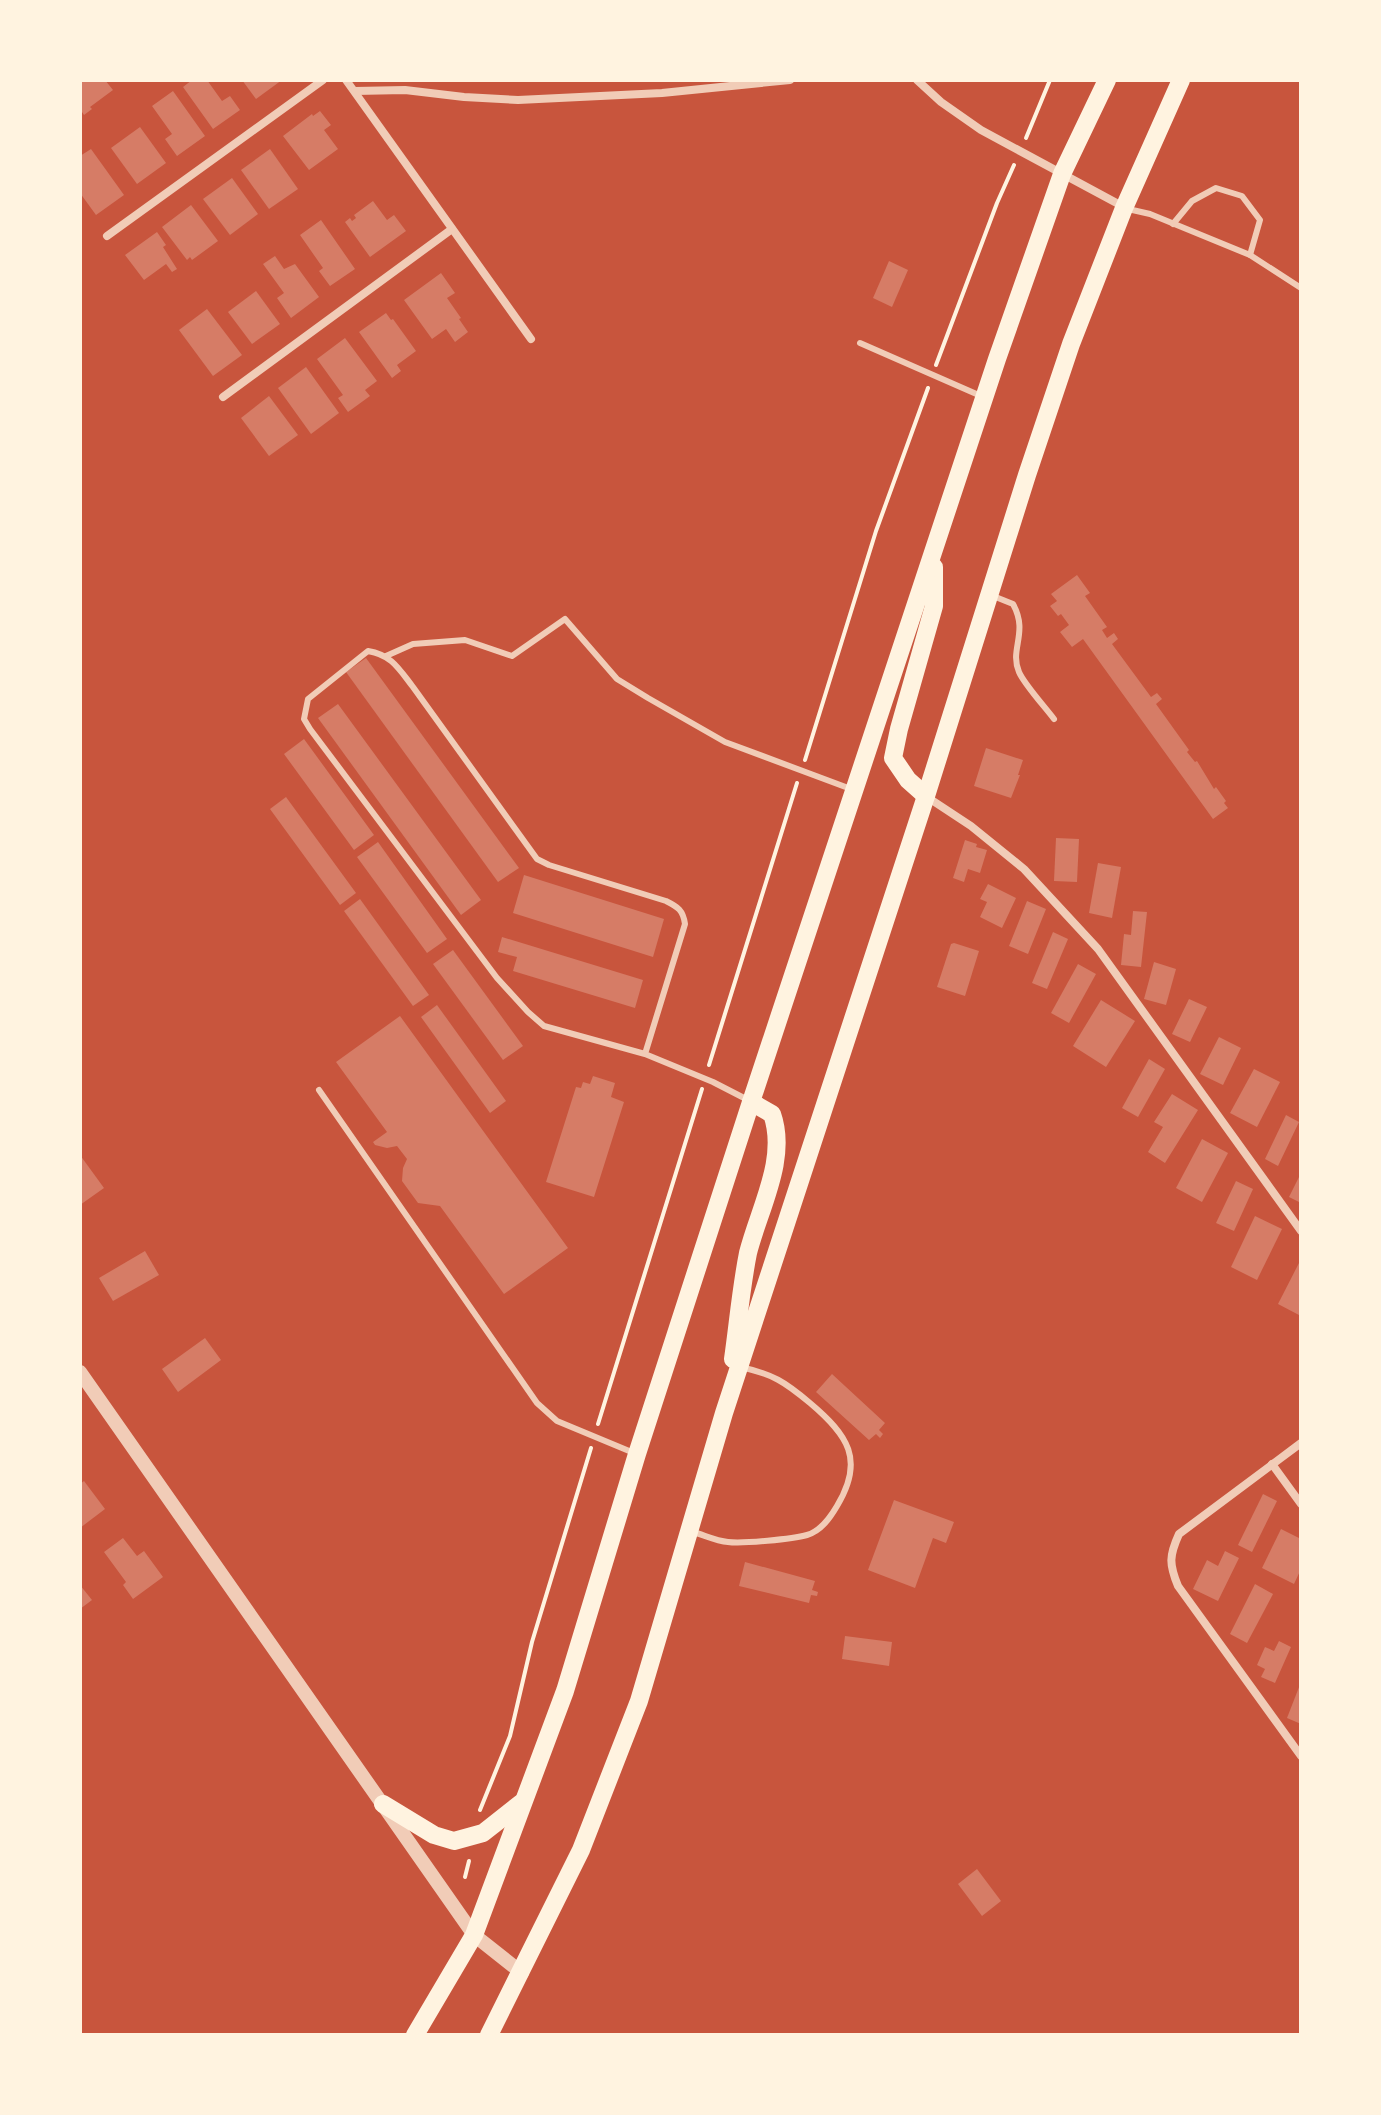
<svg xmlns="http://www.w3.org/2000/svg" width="1381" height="2115" font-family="'IBM Plex Sans',sans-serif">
  <rect width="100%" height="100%" fill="#c8553d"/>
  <g fill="#d67c66">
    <path d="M80,80H105L113,90L90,107L92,109L84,115L80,109Z"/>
    <path d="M192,80H207L222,101L230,96L240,110L213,129L183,87Z"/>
    <path d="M242,80H282L256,99Z"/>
    <path d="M173,91L205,136L177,156L165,139L172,134L152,106Z"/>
    <path d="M320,111L331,125L324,130L338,149L309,170L283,136L312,114L313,116Z"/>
    <path d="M140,127L166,163L137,184L111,148Z"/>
    <path d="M91,149L124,195L96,215L80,193V156Z"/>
    <path d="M270,149L298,189L269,209L241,170Z"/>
    <path d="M232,178L258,214L230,235L203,199Z"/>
    <path d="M373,201L387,220L394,215L406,231L370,257L345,222L350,218L352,221L356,218L354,215Z"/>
    <path d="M191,205L218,241L192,260L190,257L187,260L162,227Z"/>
    <path d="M321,220L355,269L330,286L319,271L323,268L300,235Z"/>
    <path d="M157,232L166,245L163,247L177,269L172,272L166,264L144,280L125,255Z"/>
    <path d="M275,256L284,269L295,264L319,297L291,318L277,298L284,293L263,264Z"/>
    <path d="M889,261L908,270L892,307L873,298Z"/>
    <path d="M441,273L455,293L447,298L461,318L459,319L468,332L455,342L446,329L432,339L404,300Z"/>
    <path d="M256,291L280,324L252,344L228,312Z"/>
    <path d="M207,309L242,355L213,376L179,330Z"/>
    <path d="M386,313L391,320L393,319L416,351L397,365L401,371L392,378L359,332Z"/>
    <path d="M345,338L377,381L365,390L370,396L348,412L338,398L343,395L317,359Z"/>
    <path d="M306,367L339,413L311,434L278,388Z"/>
    <path d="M269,396L298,435L269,456L241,418Z"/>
    <path d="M1077,575L1090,593L1085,596L1107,627L1102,630L1107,638L1114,633L1118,639L1112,644L1151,697L1157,693L1162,699L1156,704L1189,750L1187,752L1195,762L1197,761L1214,789L1216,787L1226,801L1224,803L1228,808L1213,819L1083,639L1072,647L1060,632L1069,625L1061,614L1058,616L1050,606L1057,601L1051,594Z"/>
    <path d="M366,658L519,868L498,882L346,672Z"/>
    <path d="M338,704L481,900L461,915L318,718Z"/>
    <path d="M304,739L374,835L354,850L284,754Z"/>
    <path d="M986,748L1023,760L1018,775H1020L1011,798L974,786Z"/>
    <path d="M286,797L356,893L340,905L270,809Z"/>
    <path d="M1056,838L1079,839L1077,882L1054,881Z"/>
    <path d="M965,840L977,844L976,847L987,850L980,873L968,869L964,882L953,878Z"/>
    <path d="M378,842L447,939L427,953L357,857Z"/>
    <path d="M1098,863L1121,867L1112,918L1089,913Z"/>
    <path d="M524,875L664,919L653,957L513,913Z"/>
    <path d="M988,884L1016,898L1002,928L980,917L987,902L980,899Z"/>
    <path d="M360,899L429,995L413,1006L344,911Z"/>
    <path d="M1027,901L1046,909L1028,954L1009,946Z"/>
    <path d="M1133,911L1147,912L1141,967L1121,965L1124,934L1131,935Z"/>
    <path d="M1053,932L1068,939L1047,989L1032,983Z"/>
    <path d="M502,937L643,980L635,1008L513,971L517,957L498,952Z"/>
    <path d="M954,943L979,951L965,996L937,987L951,944Z"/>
    <path d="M453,950L523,1046L503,1060L433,964Z"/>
    <path d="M1154,962L1176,969L1166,1005L1144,999Z"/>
    <path d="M1078,964L1096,974L1069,1023L1051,1013Z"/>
    <path d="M1189,999L1207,1007L1190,1042L1172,1034Z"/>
    <path d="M1101,1000L1135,1021L1106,1067L1073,1046Z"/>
    <path d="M437,1005L506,1101L490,1113L421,1017Z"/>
    <path d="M400,1016L568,1248L504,1294L440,1206L418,1203L402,1181L403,1168L407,1159L397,1146L387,1148L375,1145L373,1142L387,1132L336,1062Z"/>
    <path d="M1219,1037L1241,1048L1223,1085L1200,1074Z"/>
    <path d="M1149,1059L1165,1069L1138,1117L1122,1108Z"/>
    <path d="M1254,1069L1280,1082L1257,1127L1230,1113Z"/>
    <path d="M593,1076L615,1083L611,1097L624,1102L594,1197L546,1182L576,1087L581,1088L583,1082L590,1084Z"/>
    <path d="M1172,1094L1198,1110L1165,1163L1148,1152L1163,1127L1154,1122Z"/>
    <path d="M1286,1115L1299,1122L1278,1166L1265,1159Z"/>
    <path d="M1202,1139L1228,1153L1202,1202L1176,1188Z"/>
    <path d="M80,1155L104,1188L80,1205Z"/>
    <path d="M1301,1173V1203L1289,1197Z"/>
    <path d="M1236,1181L1253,1189L1234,1231L1216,1223Z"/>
    <path d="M1255,1216L1282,1229L1257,1280L1231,1267Z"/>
    <path d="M145,1251L159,1275L113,1301L99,1278Z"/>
    <path d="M1299,1263L1301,1265V1310L1299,1315L1278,1304Z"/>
    <path d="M205,1338L221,1360L178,1392L162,1369Z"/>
    <path d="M832,1374L885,1423L879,1430L883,1434L880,1438L876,1434L869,1440L816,1392Z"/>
    <path d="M84,1481L105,1509L80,1528V1484Z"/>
    <path d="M1263,1494L1277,1501L1252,1552L1238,1545Z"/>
    <path d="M894,1500L954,1522L946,1543L933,1538L915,1588L868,1570Z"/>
    <path d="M1281,1529L1301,1539V1569L1294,1584L1262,1568Z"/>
    <path d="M123,1538L137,1556L144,1551L163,1577L133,1599L123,1585L126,1582L104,1552Z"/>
    <path d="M1225,1551L1239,1558L1218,1601L1193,1589L1207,1560L1218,1566Z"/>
    <path d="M745,1562L815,1581L812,1590L818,1592L817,1596L811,1595L809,1603L739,1586Z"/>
    <path d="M1255,1584L1273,1594L1247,1643L1230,1634Z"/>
    <path d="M80,1585L92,1600L80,1609Z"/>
    <path d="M845,1636L892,1642L889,1666L842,1659Z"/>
    <path d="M1279,1641L1291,1647L1275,1683L1261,1677L1265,1669L1257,1665L1265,1647L1274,1651Z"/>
    <path d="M1301,1682V1724L1287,1718Z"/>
    <path d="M977,1869L1001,1901L982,1916L958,1884Z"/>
  </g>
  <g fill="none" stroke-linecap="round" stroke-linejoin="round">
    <g stroke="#fff3e0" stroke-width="4">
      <path d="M1026,138L1050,80"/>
      <path d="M936,365L997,203L1014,165"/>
      <path d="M805,760L876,531L928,388"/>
      <path d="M709,1065L797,783"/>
      <path d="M598,1424L702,1089"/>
      <path d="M480,1810L510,1736L532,1642L591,1448"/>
      <path d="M465,1877L469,1861"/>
    </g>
    <g stroke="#f1ccb7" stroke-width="6">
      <path d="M1128,209L1150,214L1250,255L1301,288"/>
      <path d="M1173,224L1192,201L1216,188L1242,196L1260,220L1250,255"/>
      <path d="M860,343L981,396"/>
      <path d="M993,596L1013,604C1029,633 1009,649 1019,672C1024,684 1045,707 1054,719"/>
      <path d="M386,656L413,644L465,640L512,656L565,619L617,679L648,698L725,742L851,789"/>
      <path d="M645,1054L685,924C683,910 678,907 666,901L549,865L537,859L413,687C399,669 392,655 368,651L308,699L304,719L310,729L497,978L528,1012L544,1026L645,1054L713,1082L748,1100"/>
      <path d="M319,1090L537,1403L557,1421L634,1453"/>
      <path d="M693,1532C704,1535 716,1541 728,1542C742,1544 793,1539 807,1535C821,1531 830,1518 837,1506C865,1460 848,1435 810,1403C785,1382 773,1374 740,1367"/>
    </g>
    <g stroke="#f1ccb7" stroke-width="8">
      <path d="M346,80L531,339"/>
      <path d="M917,80L941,102L981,130L1124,207"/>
      <path d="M355,91L405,90L464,97L518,100L662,93L790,80"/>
      <path d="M107,236L323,80"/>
      <path d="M223,397L452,229"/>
      <path d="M927,797L971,826L1024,869L1098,949L1301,1231"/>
      <path d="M1301,1443L1179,1534C1169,1556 1169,1564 1178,1586L1301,1756"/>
      <path d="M1272,1464L1301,1504"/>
    </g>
    <path stroke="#f1ccb7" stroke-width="14" d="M80,1372L474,1935L522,1973"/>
    <g stroke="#fff3e0" stroke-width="18">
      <path d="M926,796L908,780L893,758L899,729L934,606V567"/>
      <path d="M733,1359C738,1324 741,1288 748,1253C759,1209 788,1159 772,1114L751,1102"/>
      <path d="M383,1804L434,1835L454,1841L483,1833L521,1803"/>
      <path d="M415,2035L474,1935L565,1691L637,1454L751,1102L997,359L1062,174L1107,80"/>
      <path d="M489,2035L581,1850L639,1701L724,1413L926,796L1027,475L1071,344L1124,208L1181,80"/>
    </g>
  </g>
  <rect width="1381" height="2115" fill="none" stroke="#fff3e0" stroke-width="164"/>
</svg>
